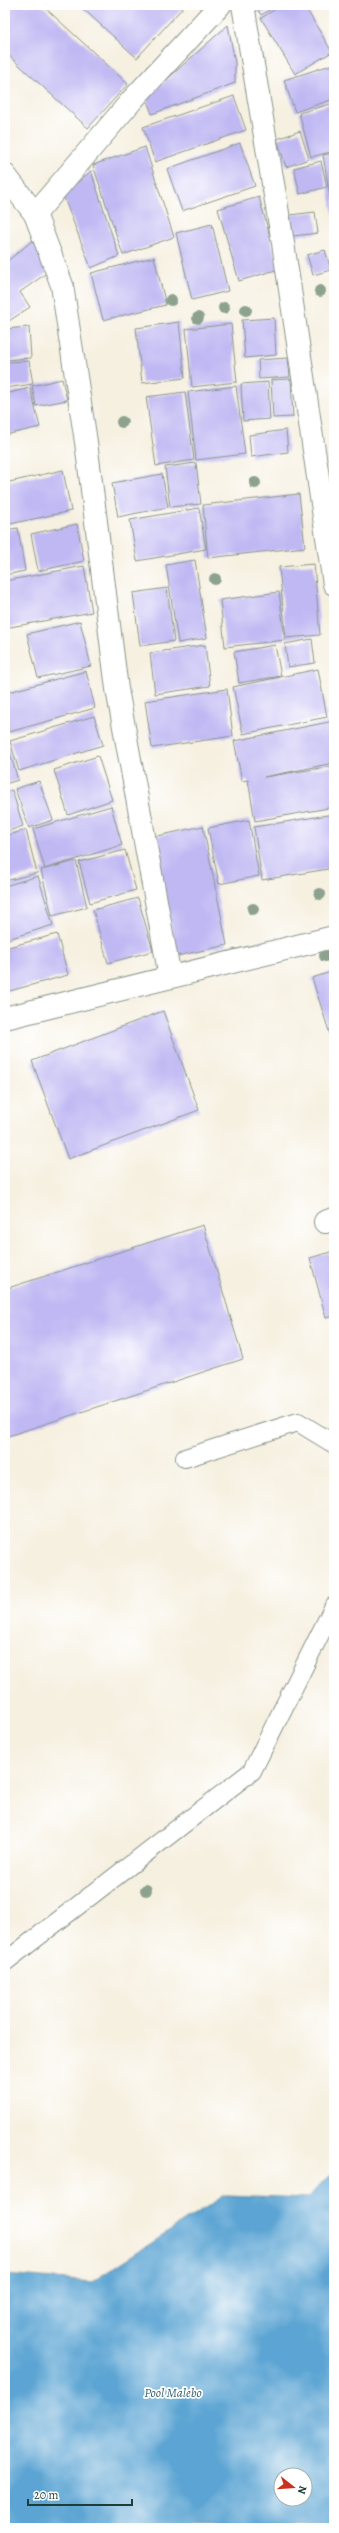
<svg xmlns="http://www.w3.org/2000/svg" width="339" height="2533" font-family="Alegreya,serif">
  <rect width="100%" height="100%" fill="#fff"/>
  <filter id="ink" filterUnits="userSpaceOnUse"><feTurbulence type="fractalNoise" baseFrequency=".025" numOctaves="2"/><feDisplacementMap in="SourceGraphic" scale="8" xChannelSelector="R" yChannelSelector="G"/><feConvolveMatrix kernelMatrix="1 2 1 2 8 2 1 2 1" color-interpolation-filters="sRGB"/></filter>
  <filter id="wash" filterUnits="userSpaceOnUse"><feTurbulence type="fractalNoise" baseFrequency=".012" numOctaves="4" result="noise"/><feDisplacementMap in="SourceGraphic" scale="16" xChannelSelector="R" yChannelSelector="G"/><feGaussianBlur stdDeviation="0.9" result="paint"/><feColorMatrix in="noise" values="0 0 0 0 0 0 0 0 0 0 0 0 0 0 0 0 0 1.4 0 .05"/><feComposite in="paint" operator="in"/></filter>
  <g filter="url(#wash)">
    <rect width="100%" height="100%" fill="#f6f0e0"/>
    <path fill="#5ca4d3" stroke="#3e7084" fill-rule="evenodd" d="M334,2170V2528H5V2275L92,2282L225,2195L309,2198ZM281,2475H305V2499H281Z"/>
    <g id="blocks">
      <g fill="#c0b8f3">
        <path d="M5,5H42L128,84L88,128L5,52Z"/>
        <path d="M79,5H185L137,58Z"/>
        <path d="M255,5H277L261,15Z"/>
        <path d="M282,5H304L332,52L295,74L261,18Z"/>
        <path d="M228,25L235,63V83L152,114L146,98Z"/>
        <path d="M334,64V99L295,112L284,80Z"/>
        <path d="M234,96L246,130L155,162L143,127Z"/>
        <path d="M334,103V151L311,157L299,113Z"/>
        <path d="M300,131L309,159L286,167L277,139Z"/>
        <path d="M240,143L255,186L182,211L167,169Z"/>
        <path d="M145,147L174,237L123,255L93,165Z"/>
        <path d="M334,153V214H333L323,155Z"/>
        <path d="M321,161L327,187L300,194L294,168Z"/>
        <path d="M91,171L119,256L91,268L63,195Z"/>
        <path d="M259,197L279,269L239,281L218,209Z"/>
        <path d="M315,212L318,233L293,236L290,215Z"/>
        <path d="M212,224L228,291L192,300L176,233Z"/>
        <path d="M32,241L54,268L20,292L30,307L9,321L5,315V263Z"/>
        <path d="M325,250L331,270L313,275L307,255Z"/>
        <path d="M154,257L166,305L103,320L91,273Z"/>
        <path d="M274,318L276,355L245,358L242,320Z"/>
        <path d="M179,322L185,378L142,383L136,328Z"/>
        <path d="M231,324L237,382L192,387L186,329Z"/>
        <path d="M29,327L31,358L5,360V329Z"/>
        <path d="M288,358L290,377L259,379L258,360Z"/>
        <path d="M29,361L33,384L5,388V362Z"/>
        <path d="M62,379L67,400L36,406L32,386Z"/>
        <path d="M291,379L293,417L273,418L271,380Z"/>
        <path d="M268,382L270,419L243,421L241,384Z"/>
        <path d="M236,386L245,454L196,460L188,392Z"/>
        <path d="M30,388L40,427L5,435V394Z"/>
        <path d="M185,392L194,460L156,466L146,397Z"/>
        <path d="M286,430L288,452L251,457L249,435Z"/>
        <path d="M196,463L201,504L170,507L165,467Z"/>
        <path d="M63,470L71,511L5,525V483Z"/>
        <path d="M162,474L168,507L118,517L112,483Z"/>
        <path d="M299,494L305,547L208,558L203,505Z"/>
        <path d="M199,508L206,549L137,561L130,520Z"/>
        <path d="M77,524L84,561L38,571L31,534Z"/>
        <path d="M18,528L25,571L5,575V530Z"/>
        <path d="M195,560L207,638L178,643L166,565Z"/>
        <path d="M314,564L320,635L286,638L279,567Z"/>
        <path d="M84,566L92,612L5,628V581Z"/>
        <path d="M167,588L174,641L140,646L133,593Z"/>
        <path d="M279,592L285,640L225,647L220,600Z"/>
        <path d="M80,621L91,666L38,678L27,634Z"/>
        <path d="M312,639L315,663L288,667L285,644Z"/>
        <path d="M205,645L210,686L155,694L150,653Z"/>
        <path d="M275,645L281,676L239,683L234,652Z"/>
        <path d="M318,669L327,717L243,734L233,687Z"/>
        <path d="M86,671L95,708L9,732L5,716V693Z"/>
        <path d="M227,689L233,736L152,748L145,701Z"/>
        <path d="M94,716L103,745L19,771L10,741Z"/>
        <path d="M334,721V763L264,777L333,766L334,807L255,821L248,780L242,781L234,741Z"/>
        <path d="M5,736L18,780L5,784Z"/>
        <path d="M98,756L112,800L68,815L54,770Z"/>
        <path d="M39,781L53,820L29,828L15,789Z"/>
        <path d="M12,790L23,826L5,832V793Z"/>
        <path d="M111,806L122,845L45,869L33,829Z"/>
        <path d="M334,814V868L262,880L254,827Z"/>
        <path d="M249,820L259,876L219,884L208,828Z"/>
        <path d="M203,826L227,945L177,956L153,837Z"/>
        <path d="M26,830L37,873L5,881V836Z"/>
        <path d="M125,850L136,890L90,903L79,862Z"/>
        <path d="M76,861L87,907L52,916L41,870Z"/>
        <path d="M38,876L53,925L5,940V886Z"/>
        <path d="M138,898L153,951L108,963L93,910Z"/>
        <path d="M57,934L68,975L6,992L5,948Z"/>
        <path d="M334,971V1047L312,978Z"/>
        <path d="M163,1011L199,1110L68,1159L32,1061Z"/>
        <path d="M203,1225L243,1359L5,1437V1289Z"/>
        <path d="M334,1251V1316L326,1318L310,1258Z"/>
      </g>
    </g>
  </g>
  <g filter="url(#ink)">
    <use href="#blocks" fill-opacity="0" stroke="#8a968a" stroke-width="1"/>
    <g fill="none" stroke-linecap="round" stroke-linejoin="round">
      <defs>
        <g id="service">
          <path d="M185,1458L298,1422L334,1444"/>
          <path d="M5,1962L252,1771L334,1606"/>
        </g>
        <g id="minor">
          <path d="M243,5L283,243L334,584"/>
          <path d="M5,175L35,214L62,285L86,442L117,689L170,977"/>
          <path d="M35,214L133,99L220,5"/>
          <path d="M5,1018L334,937"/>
          <path d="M325,1222L334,1219"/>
        </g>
      </defs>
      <use href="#service" stroke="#8a968a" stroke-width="20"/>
      <use href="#minor" stroke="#8a968a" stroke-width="24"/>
      <use href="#service" stroke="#fff" stroke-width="18"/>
      <use href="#minor" stroke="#fff" stroke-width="22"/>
    </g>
    <g fill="#8ca28f">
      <circle cx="320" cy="291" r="6"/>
      <circle cx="171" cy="300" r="6"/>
      <circle cx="224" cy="308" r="6"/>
      <circle cx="246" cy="310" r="6"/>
      <circle cx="198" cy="318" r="6"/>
      <circle cx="122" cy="422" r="6"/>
      <circle cx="255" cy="483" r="6"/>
      <circle cx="215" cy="579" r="6"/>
      <circle cx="320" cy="894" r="6"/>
      <circle cx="253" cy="909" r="6"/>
      <circle cx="325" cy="956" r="6"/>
      <circle cx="146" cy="1890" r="6"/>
    </g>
  </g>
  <g text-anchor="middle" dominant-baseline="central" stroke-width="3.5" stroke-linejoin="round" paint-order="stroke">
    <g font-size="13" font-style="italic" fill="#34616c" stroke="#fff">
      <text x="173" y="2392">Pool Malebo</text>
    </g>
  </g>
  <rect width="339" height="2533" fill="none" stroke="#fff" stroke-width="20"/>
  <g transform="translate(293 2487) rotate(107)"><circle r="19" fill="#ffffff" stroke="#a5b1ae"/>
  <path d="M0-3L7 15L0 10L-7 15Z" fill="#c8321e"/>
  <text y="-6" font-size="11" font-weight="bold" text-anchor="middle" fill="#1f3d34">N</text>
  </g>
  <path d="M28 2499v6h104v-6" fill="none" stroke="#1f3d34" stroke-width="2"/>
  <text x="34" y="2499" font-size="12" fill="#1f3d34" stroke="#ffffff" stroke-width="3" paint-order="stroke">20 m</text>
</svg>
